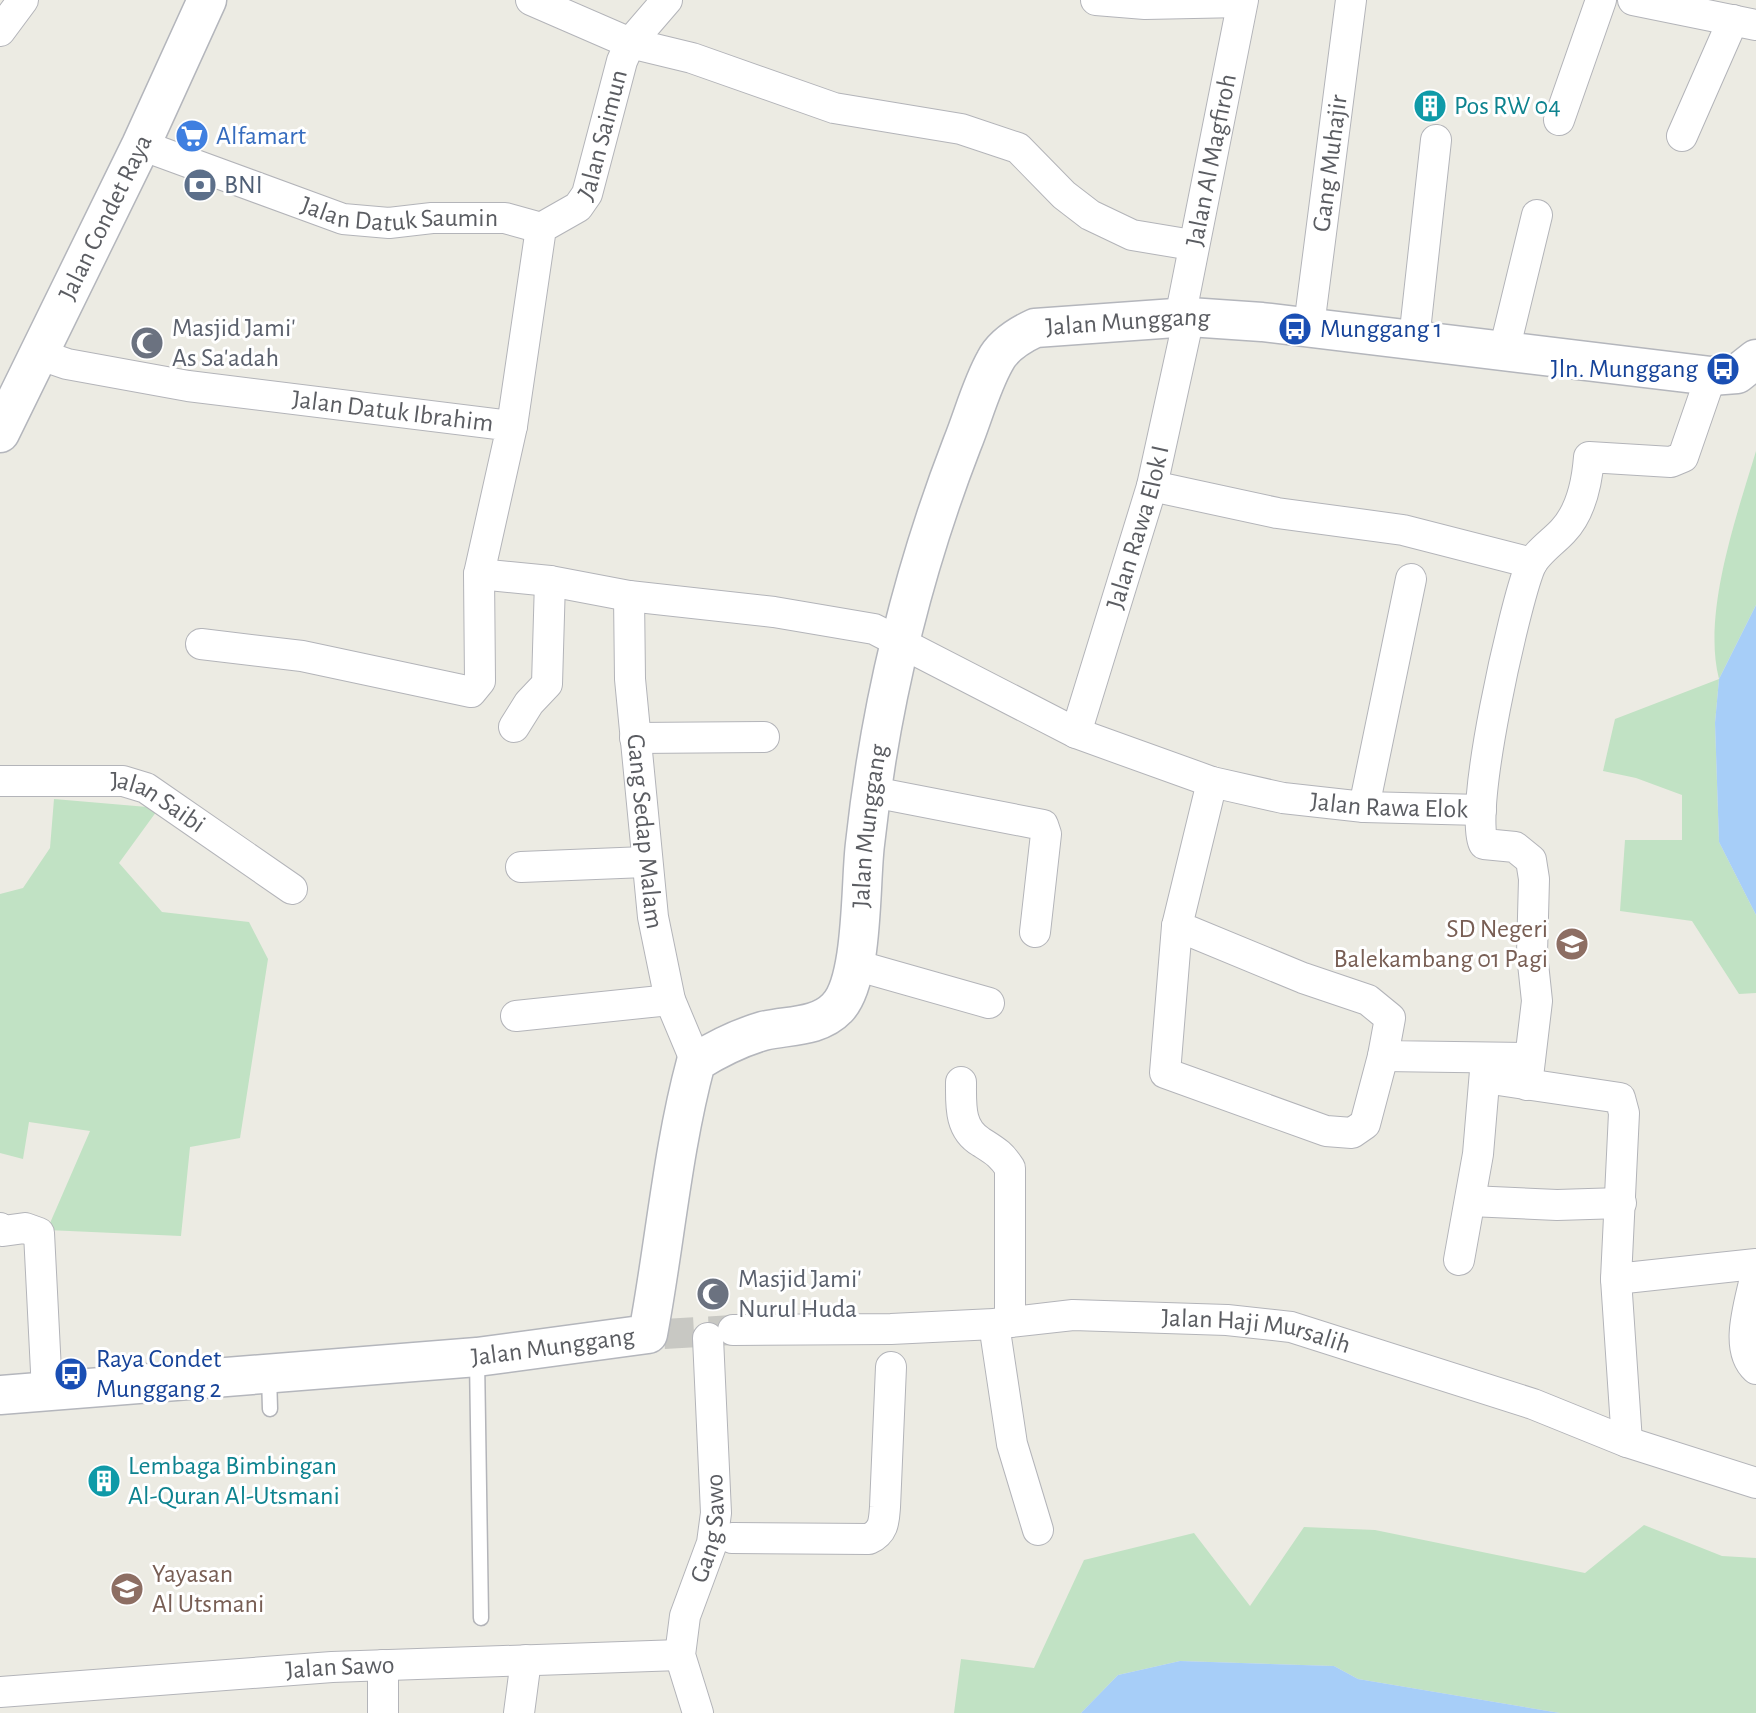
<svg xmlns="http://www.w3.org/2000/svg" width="1756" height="1713" font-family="'Alegreya Sans',sans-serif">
  <rect width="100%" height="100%" fill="#ecebe3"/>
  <g fill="#c1e2c4">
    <path d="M1756,451V605L1719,679L1715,723L1719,842L1756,915V993L1739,994L1692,921L1620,911L1625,840H1682V795L1636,778L1603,771L1615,719L1719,679C1702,613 1737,515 1756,451Z"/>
    <path d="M54,799L159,808L119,863L162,912L249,922L268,959L240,1138L190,1147L181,1236L47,1230L90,1131L29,1122L23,1159L0,1153V894L23,888L50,848Z"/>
    <path d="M1644,1525L1722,1556L1756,1558V1713H1560L1358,1679L1334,1666L1180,1661L1118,1675L1081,1713H954L961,1659L1034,1668L1084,1560L1194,1533L1250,1606L1304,1527L1375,1530L1585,1573Z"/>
  </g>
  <g fill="#a7cef8">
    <path d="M1756,605V915L1719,842L1715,723L1719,679Z"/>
    <path d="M1180,1661L1334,1666L1358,1679L1560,1713H1081L1118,1675Z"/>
  </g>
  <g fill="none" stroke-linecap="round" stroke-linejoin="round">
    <path stroke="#c8c8c3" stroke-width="30" stroke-dasharray="30 15" stroke-linecap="butt" d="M664,1334L733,1330"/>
    <defs>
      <g id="lane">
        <path d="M477,1358L481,1618"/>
        <path d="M269,1375L270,1409"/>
      </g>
      <g id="street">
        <path d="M531,0L630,43L692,58L834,108L961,129L1018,148L1064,195L1090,215L1132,235L1192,245"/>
        <path d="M1096,0L1145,4L1242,2"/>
        <path d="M1633,0L1756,25"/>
        <path d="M0,31L23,0"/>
        <path d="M1559,120L1601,0"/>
        <path d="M1682,136L1733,20"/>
        <path id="s1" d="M141,145L343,219L389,223L432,218H505L541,228"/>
        <path id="s2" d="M1180,318L1243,0"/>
        <path id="s3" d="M1309,326L1351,0"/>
        <path d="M1414,340L1436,140"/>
        <path d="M1504,351L1537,215"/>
        <path id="s4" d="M38,354L67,364L188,386L512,426L479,574L550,581L629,596L774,612L874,629L1076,733L1212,782L1283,798L1364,807L1481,810"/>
        <path id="s5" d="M512,426L541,228L578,207L587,194L622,61L630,43L667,0"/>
        <path d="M1152,486L1277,513L1403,530L1532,563"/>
        <path id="s6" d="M629,596L630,679L653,917L670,1000L696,1062"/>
        <path d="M201,644L302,656L471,692L480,681L479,574"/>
        <path d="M514,727L529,703L547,684L550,581"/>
        <path id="s7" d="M1076,733L1152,486L1189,317"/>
        <path d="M635,738L764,737"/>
        <path id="s8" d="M0,781H123L146,788L292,889"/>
        <path d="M1212,782L1177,926L1303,978L1368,1000L1390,1018L1383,1056L1530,1058"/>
        <path d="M873,792L1043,825L1046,834L1035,932"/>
        <path d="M1364,807L1411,579"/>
        <path d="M521,867L645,862"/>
        <path d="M1177,926L1165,1073L1326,1131L1352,1133L1365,1124L1383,1056"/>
        <path d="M855,965L989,1003"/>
        <path d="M516,1016L670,1000"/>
        <path d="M1485,1078L1620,1098L1624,1113L1616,1279"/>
        <path d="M961,1082C961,1105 959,1129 981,1142C995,1151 1001,1154 1010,1168V1322"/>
        <path d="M1527,1085L1537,1001L1532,954L1534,879L1531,860L1515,847L1484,844C1467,815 1515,603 1530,567C1536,553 1553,542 1563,531C1581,512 1587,483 1589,457L1671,462L1683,457L1711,376"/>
        <path d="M1470,1201L1557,1205L1621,1203"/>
        <path d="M0,1228L3,1231L25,1228L39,1233L47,1391"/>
        <path d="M1459,1260L1478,1154L1486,1059"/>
        <path d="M1756,1273C1751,1301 1733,1348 1756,1369"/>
        <path d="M994,1324L1012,1444L1038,1530"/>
        <path id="s9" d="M733,1330L891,1329L994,1324L1073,1315L1227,1320L1291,1327L1533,1404L1627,1442L1756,1483"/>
        <path d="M1627,1442L1616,1279L1756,1264"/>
        <path d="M732,1538L869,1539C884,1532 884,1521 885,1507L891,1367"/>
        <path id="s10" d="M0,1692L332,1667L680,1655"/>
        <path d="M383,1713V1665"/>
        <path d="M519,1713L526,1660"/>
        <path id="s11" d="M698,1713L680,1655L685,1616L712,1543L716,1513L708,1338"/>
      </g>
      <g id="secondary">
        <path id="s12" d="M0,433L141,145L207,0"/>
        <path id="s13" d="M0,1395L477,1357L648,1334C665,1244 672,1151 696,1062C717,1049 739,1038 763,1031C787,1025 818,1028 837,1008C864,981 860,883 865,844C880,706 912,573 962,444C973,417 981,386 995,361C1003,345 1020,335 1035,328L1189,317L1262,322L1711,376L1737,374L1756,359"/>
      </g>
    </defs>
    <use href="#lane" stroke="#b3b4b9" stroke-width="17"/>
    <use href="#street" stroke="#b3b4b9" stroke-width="32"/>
    <use href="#secondary" stroke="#b4b6bc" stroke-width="41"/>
    <use href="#lane" stroke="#fff" stroke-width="14"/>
    <use href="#street" stroke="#fff" stroke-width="30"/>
    <use href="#secondary" stroke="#fff" stroke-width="38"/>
  </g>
  <defs>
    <symbol id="building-disc" viewBox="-11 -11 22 22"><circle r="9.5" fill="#0f9aa8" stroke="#fff"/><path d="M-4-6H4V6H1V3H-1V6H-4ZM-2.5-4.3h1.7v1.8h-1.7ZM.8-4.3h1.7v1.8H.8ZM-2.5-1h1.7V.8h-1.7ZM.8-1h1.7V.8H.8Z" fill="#fff"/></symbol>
    <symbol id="supermarket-disc" viewBox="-11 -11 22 22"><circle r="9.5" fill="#3f7fe0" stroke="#fff"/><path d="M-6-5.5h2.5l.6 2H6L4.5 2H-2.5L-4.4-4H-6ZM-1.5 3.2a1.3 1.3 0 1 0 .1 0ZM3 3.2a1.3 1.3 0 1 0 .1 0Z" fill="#fff"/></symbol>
    <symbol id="bank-disc" viewBox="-11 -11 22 22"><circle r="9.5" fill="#5c6f8a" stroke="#fff"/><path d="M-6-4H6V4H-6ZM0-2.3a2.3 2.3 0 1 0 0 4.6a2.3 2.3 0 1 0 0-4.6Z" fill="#fff"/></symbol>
    <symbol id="bus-disc" viewBox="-11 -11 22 22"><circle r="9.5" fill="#1a4fb4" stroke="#fff"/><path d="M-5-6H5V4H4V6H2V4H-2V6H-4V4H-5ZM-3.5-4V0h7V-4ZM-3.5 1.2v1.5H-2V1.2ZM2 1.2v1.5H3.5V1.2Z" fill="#fff"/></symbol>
    <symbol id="mosque-disc" viewBox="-11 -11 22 22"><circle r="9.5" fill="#6b7280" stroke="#fff"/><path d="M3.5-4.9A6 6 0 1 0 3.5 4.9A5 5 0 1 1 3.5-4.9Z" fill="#fff"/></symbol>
    <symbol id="school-disc" viewBox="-11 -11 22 22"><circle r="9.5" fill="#8d6e63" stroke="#fff"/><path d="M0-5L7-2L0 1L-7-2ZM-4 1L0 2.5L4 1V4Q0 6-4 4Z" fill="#fff"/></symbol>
  </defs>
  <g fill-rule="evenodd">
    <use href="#building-disc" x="1411" y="87" width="38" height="38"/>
    <use href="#supermarket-disc" x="173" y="117" width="38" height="38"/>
    <use href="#bank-disc" x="181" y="166" width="38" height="38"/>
    <use href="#bus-disc" x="1276" y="310" width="38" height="38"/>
    <use href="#mosque-disc" x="128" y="324" width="38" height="38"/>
    <use href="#bus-disc" x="1704" y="350" width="38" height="38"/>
    <use href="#school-disc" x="1553" y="925" width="38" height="38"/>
    <use href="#mosque-disc" x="694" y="1275" width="38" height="38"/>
    <use href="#bus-disc" x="52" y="1355" width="38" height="38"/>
    <use href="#building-disc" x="85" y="1462" width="38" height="38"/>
    <use href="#school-disc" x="108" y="1570" width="38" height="38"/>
  </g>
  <g text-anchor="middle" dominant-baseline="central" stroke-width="6" stroke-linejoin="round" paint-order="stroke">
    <g font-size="26" fill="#0d838f" stroke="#fff" text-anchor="start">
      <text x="1454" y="106">Pos RW 04</text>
      <text x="128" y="1466">Lembaga Bimbingan<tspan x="128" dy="30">Al-Quran Al-Utsmani</tspan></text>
    </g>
    <g font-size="26" fill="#5b5d62" stroke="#fff">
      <text stroke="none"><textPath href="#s5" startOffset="320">Jalan Saimun</textPath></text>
      <text stroke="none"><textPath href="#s2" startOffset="161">Jalan Al Magfiroh</textPath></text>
      <text stroke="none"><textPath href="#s3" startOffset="164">Gang Muhajir</textPath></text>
      <text stroke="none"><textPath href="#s1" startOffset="271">Jalan Datuk Saumin</textPath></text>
      <text stroke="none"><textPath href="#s12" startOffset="240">Jalan Condet Raya</textPath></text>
      <text stroke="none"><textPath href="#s13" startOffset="1897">Jalan Munggang</textPath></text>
      <text stroke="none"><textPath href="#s4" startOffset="360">Jalan Datuk Ibrahim</textPath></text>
      <text stroke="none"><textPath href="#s7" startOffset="215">Jalan Rawa Elok I</textPath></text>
      <text stroke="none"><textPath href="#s4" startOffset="1582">Jalan Rawa Elok</textPath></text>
      <text stroke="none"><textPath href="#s8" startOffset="163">Jalan Saibi</textPath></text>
      <text stroke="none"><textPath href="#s13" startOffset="1267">Jalan Munggang</textPath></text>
      <text stroke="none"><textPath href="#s6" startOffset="236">Gang Sedap Malam</textPath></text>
      <text stroke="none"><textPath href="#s9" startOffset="525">Jalan Haji Mursalih</textPath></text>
      <text stroke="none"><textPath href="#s13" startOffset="555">Jalan Munggang</textPath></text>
      <text stroke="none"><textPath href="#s11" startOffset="192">Gang Sawo</textPath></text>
      <text stroke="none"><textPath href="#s10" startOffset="341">Jalan Sawo</textPath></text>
    </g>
    <g font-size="26" fill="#366cbe" stroke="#fff" text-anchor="start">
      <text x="216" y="136">Alfamart</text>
    </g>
    <g font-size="26" fill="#4e5e75" stroke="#fff" text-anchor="start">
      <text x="224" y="185">BNI</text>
    </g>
    <g font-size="26" fill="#5b616d" stroke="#fff" text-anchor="start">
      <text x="172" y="328">Masjid Jami'<tspan x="172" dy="30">As Sa'adah</tspan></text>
      <text x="738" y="1279">Masjid Jami'<tspan x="738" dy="30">Nurul Huda</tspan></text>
    </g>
    <g font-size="26" fill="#164399" stroke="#fff" text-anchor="start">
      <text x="1320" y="329">Munggang 1</text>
      <text x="1698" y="369" text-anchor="end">Jln. Munggang</text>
      <text x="96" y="1359">Raya Condet<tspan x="96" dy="30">Munggang 2</tspan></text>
    </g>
    <g font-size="26" fill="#785e54" stroke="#fff" text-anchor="end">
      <text x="1548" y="929">SD Negeri<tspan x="1548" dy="30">Balekambang 01 Pagi</tspan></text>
      <text x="152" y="1574" text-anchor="start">Yayasan<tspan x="152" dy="30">Al Utsmani</tspan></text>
    </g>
  </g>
</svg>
